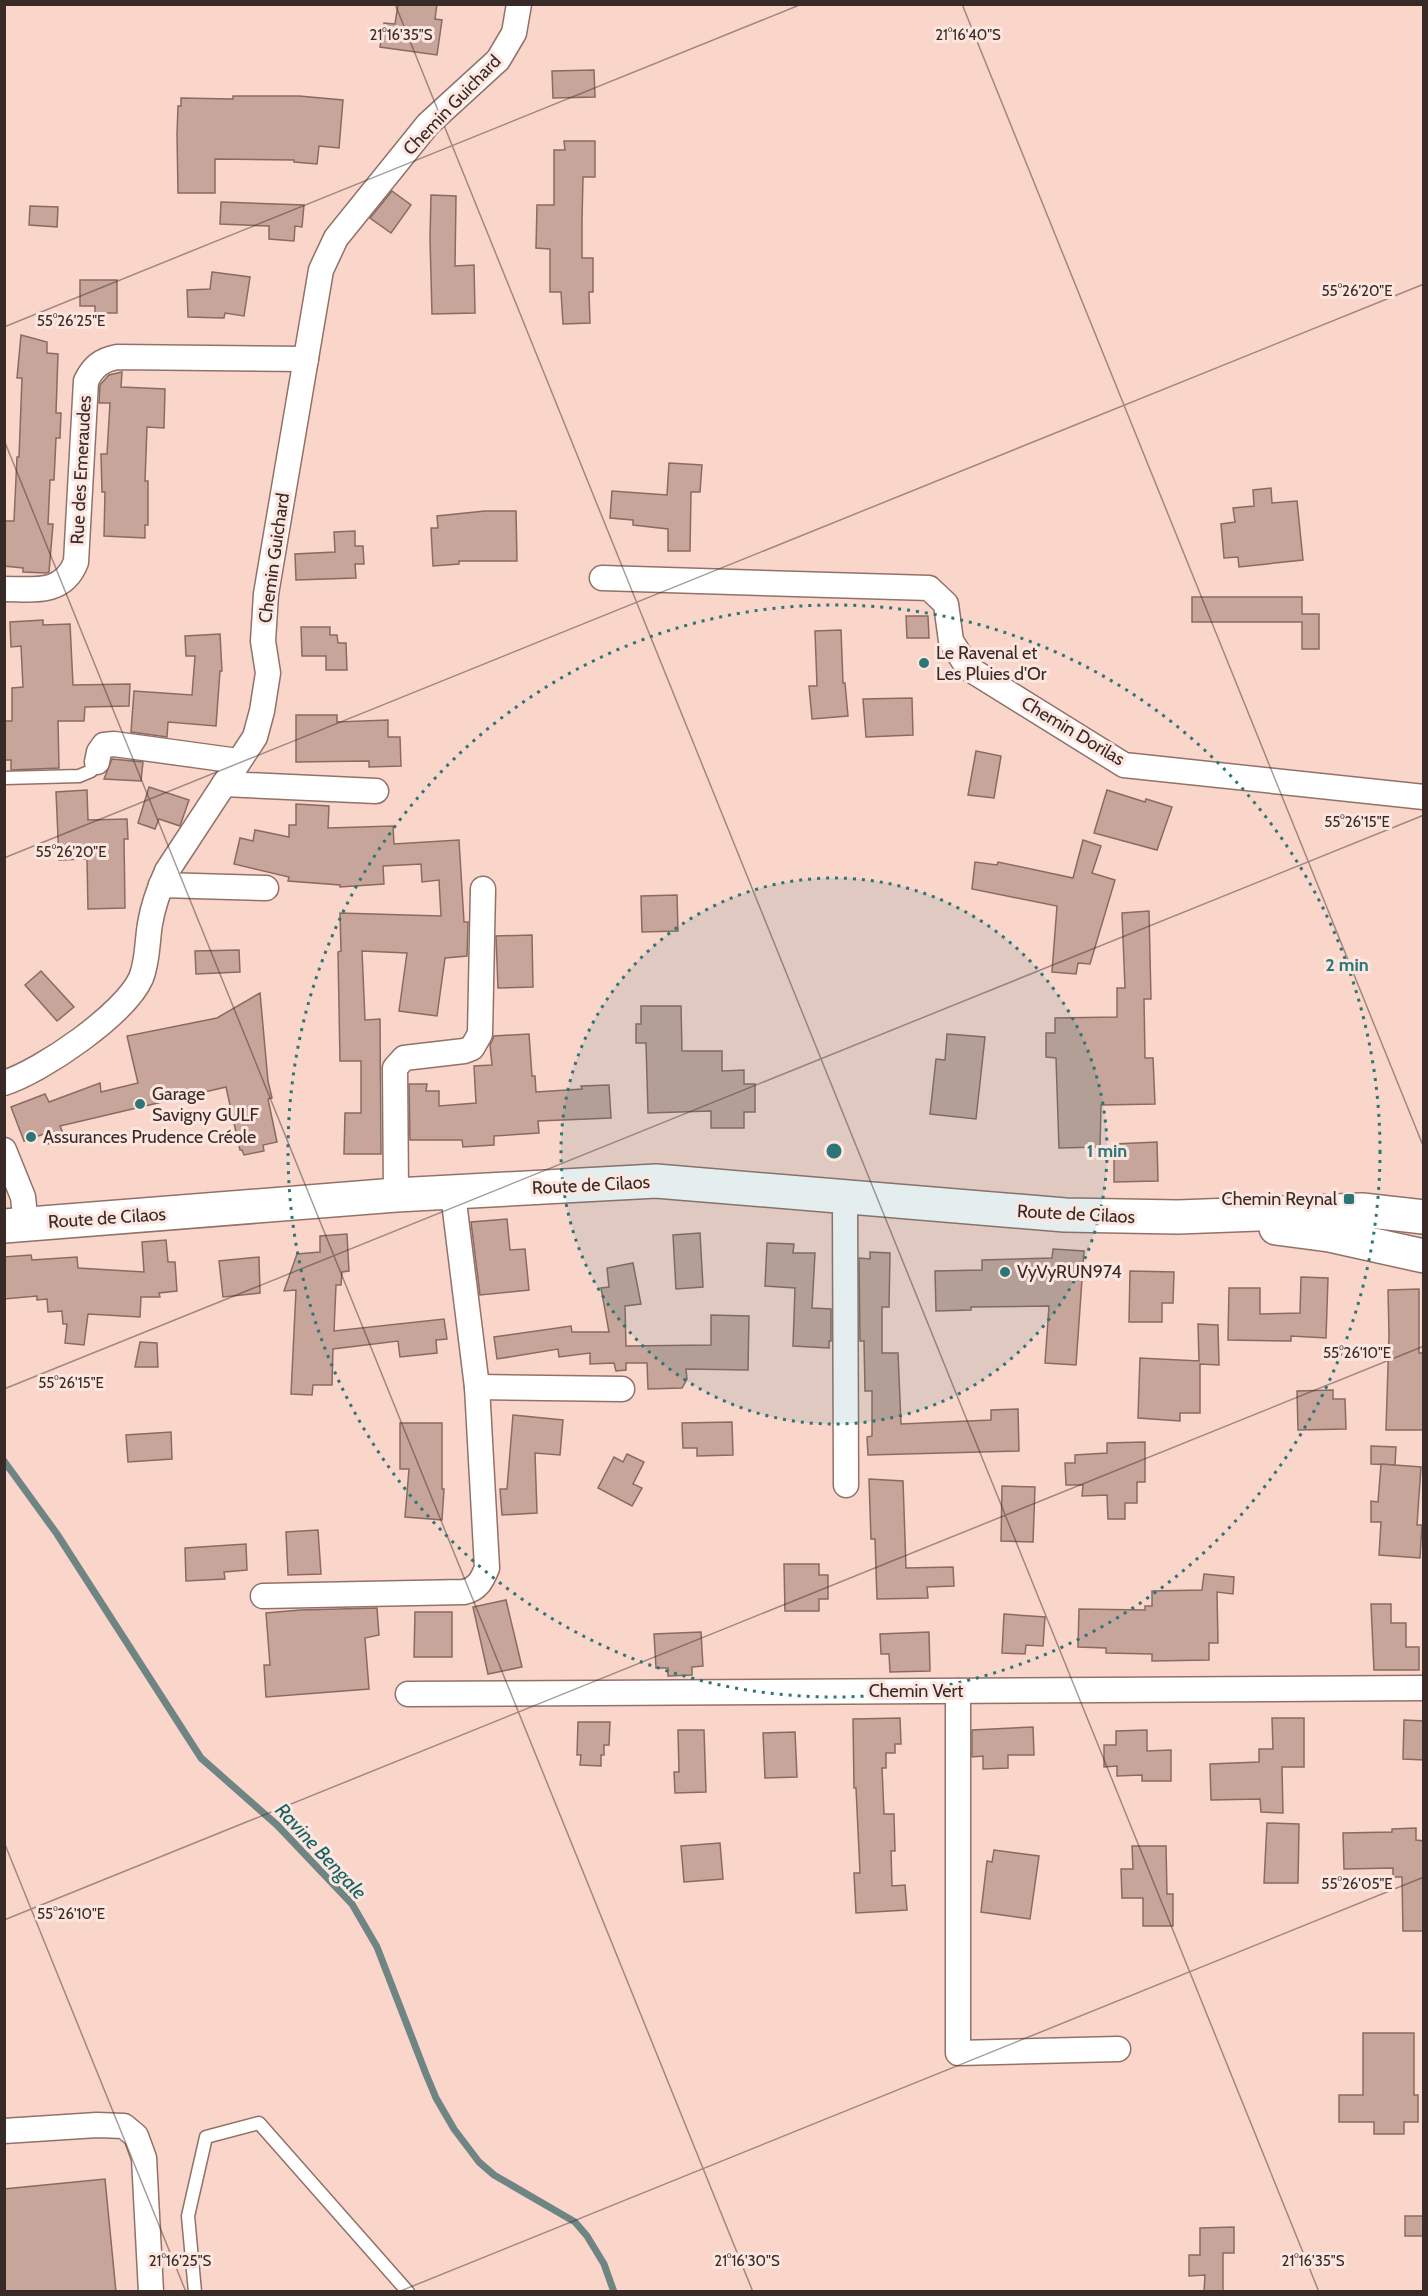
<svg xmlns="http://www.w3.org/2000/svg" width="1428" height="2296" font-family="Cabin,sans-serif">
  <rect width="100%" height="100%" fill="#f9d5ca"/>
  <g fill="none" stroke-linecap="round" stroke-linejoin="round">
    <path stroke="#6e8584" stroke-width="7" d="M4,1461L57,1534L201,1758L277,1825L352,1904L377,1947L426,2074L436,2098L454,2129L479,2162L494,2175L575,2222L587,2236L604,2264L614,2292"/>
  </g>
  <g fill="#c7a59a" stroke="#8a6b61" stroke-width="1.5">
    <path d="M398,4H437L435,19L442,20L437,55L380,47L384,23L395,24Z"/>
    <path d="M594,70L595,97L553,98L552,71Z"/>
    <path d="M233,96H299L343,100L339,148L319,146L317,164L294,162V160L215,159V193H178L177,134L178,106H181V98L233,99Z"/>
    <path d="M564,141H595V177H583L582,221V258H593V292H589L590,323L563,324L561,292H550V249L536,248L537,205H554V150H565Z"/>
    <path d="M392,191L411,205L391,233L370,218Z"/>
    <path d="M431,195L456,196L455,266L474,265L475,313L432,314L430,239Z"/>
    <path d="M221,202L304,205L302,227L295,226L294,241L269,239V226L220,224Z"/>
    <path d="M30,206L58,207L57,227L29,225Z"/>
    <path d="M212,272L250,277L244,316L225,313L224,318L188,317L187,290L210,289Z"/>
    <path d="M80,280H117V313H95V306H80Z"/>
    <path d="M21,335L47,342V353L58,354L56,413H61L60,438H56L54,480H50L48,524H53L49,572L46,573L23,572V568L4,566V521H14L17,457H19L22,378H17Z"/>
    <path d="M122,372L121,387L165,389L164,428L147,427L145,481H148V525H145V538L104,536L105,492H102L101,454H107L110,403H99L100,385L109,375Z"/>
    <path d="M669,463L702,465L700,492H691L690,551H668V529L633,525V520L610,518L612,491L667,495Z"/>
    <path d="M1271,488L1272,503L1297,501L1303,560L1239,567L1238,557L1224,558L1221,524L1235,522L1233,508L1254,506L1253,490Z"/>
    <path d="M485,511H516L517,561H459V564L433,566L431,528H438L437,516Z"/>
    <path d="M355,531V546H363L364,564H355L356,578L296,580L295,554L335,552L334,532Z"/>
    <path d="M1192,597H1302V614H1319V649H1302V622H1192Z"/>
    <path d="M906,616H928L929,638H907Z"/>
    <path d="M43,620V625L70,624L73,685L130,684L129,706L85,707L84,721H58L59,768L11,770V760H4V721H12V688L23,687L21,646L11,647L10,622Z"/>
    <path d="M301,627H330V635H337L338,643H346L347,670H326V656H302Z"/>
    <path d="M841,630L843,683H845L848,716L812,719L809,686H817L815,631Z"/>
    <path d="M220,634L222,671H220L216,726L168,722L167,737L131,732L134,691L192,695L195,656H186L185,636Z"/>
    <path d="M912,698L913,735L866,737L863,699Z"/>
    <path d="M296,715H337V722L388,720V737H400L401,766L369,767V761L296,762Z"/>
    <path d="M976,751L1001,756L994,798L968,795Z"/>
    <path d="M112,759L143,762L141,781L104,779Z"/>
    <path d="M149,787L189,800L180,826L159,819L155,829L138,823Z"/>
    <path d="M87,790L88,820L127,819L128,839H124L125,908L88,909L87,859L59,860L56,792Z"/>
    <path d="M1107,790L1145,802L1146,799L1172,807L1157,850L1094,833Z"/>
    <path d="M296,804L329,806L328,828L393,826L394,844L459,840L464,922H468L467,956L445,958L437,1016L399,1011L407,953L362,951L365,1020L380,1019L381,1154H344L345,1113H361V1061H340L338,952L341,951L340,913L441,916L439,880L422,882L421,864L383,866L384,884L340,887V885L288,881L289,877L234,864L240,838L253,841L255,830L289,837V825H296Z"/>
    <path d="M1083,840L1101,846L1092,873L1115,880L1090,964L1078,963L1076,974L1052,972L1057,906L972,889L975,862L997,865L998,862L1073,878Z"/>
    <path d="M677,895L678,931L642,932L641,896Z"/>
    <path d="M1149,911L1151,999H1144L1145,1058H1153L1155,1104L1101,1105L1100,1147L1059,1148L1056,1058L1046,1057V1033H1055V1018L1117,1017V988H1125L1122,913Z"/>
    <path d="M532,935L533,987L498,988L496,936Z"/>
    <path d="M239,950L240,972L196,974L195,951Z"/>
    <path d="M41,971L74,1007L57,1021L25,985Z"/>
    <path d="M260,993L268,1081L272,1098L268,1099L277,1142L263,1145L264,1151L244,1155L242,1150H240L226,1087L60,1126L65,1138L48,1144L44,1134L24,1141L11,1107L45,1094L49,1102L100,1083L101,1092L138,1083L127,1036L217,1018Z"/>
    <path d="M641,1006H681L682,1051H722V1071L744,1070V1084H755V1112H744V1128H711V1111L648,1113L646,1043H636V1024H641Z"/>
    <path d="M529,1034L532,1076H535L536,1092L582,1089L581,1086L609,1085L611,1118L538,1121L539,1133L494,1136V1145L463,1147L462,1140H410L409,1084H427L426,1091H439V1106L476,1103L474,1066L492,1065L490,1045L494,1036Z"/>
    <path d="M947,1034L985,1037L976,1119L930,1114L936,1059L945,1060Z"/>
    <path d="M1157,1142L1158,1181L1114,1182V1144Z"/>
    <path d="M507,1219L510,1250L525,1249L529,1290L480,1295L471,1222Z"/>
    <path d="M700,1233L703,1287L676,1289L673,1235Z"/>
    <path d="M347,1234L349,1271L342,1272L341,1285H336L334,1331L444,1319L447,1339L436,1340L437,1353L400,1357L398,1341L333,1349L332,1385H313L312,1395L291,1394L296,1290L284,1291L297,1254L320,1252V1236Z"/>
    <path d="M166,1240L168,1262H175L177,1291L159,1293L160,1297H141L140,1317L88,1314L84,1345L65,1343L67,1324H63L62,1311L48,1312L47,1299L37,1300V1296L4,1299V1257L31,1255L32,1260L77,1257L78,1268L144,1272L142,1242Z"/>
    <path d="M767,1243L794,1244L793,1253H815L812,1308L831,1309V1341H829V1348L793,1346L795,1288L765,1286Z"/>
    <path d="M1053,1249L1084,1251L1076,1365L1045,1363L1049,1306L971,1307V1310L936,1311L935,1271L982,1270V1260L1052,1258Z"/>
    <path d="M870,1252L890,1253L889,1307H882V1353H898L901,1424L991,1420V1410L1018,1409L1019,1451L868,1455L867,1437L872,1436V1391H865L864,1341H860L859,1258L870,1259Z"/>
    <path d="M259,1257L260,1293L223,1297L219,1261Z"/>
    <path d="M633,1263L641,1304L625,1306L626,1346L711,1345V1315L749,1316L748,1370L686,1369L687,1379L682,1388L648,1389L647,1363H626V1370L616,1371L614,1363L590,1364V1353L559,1357L558,1349L497,1359L494,1337L571,1326L572,1332H609L601,1288L609,1287L607,1268Z"/>
    <path d="M1130,1271L1174,1272L1173,1303H1162V1322H1129Z"/>
    <path d="M1301,1277L1328,1278L1326,1338L1291,1336V1341L1228,1340L1229,1288H1260V1314L1300,1313Z"/>
    <path d="M1419,1289V1353H1424V1430H1386L1389,1335L1388,1290Z"/>
    <path d="M1198,1324L1218,1325L1219,1365L1200,1364V1413H1180V1421L1138,1418L1140,1358L1199,1361Z"/>
    <path d="M140,1342L157,1343L158,1367H135Z"/>
    <path d="M1333,1390V1399H1345L1346,1429L1298,1430L1297,1391Z"/>
    <path d="M513,1415L563,1420L560,1455L535,1453L537,1513L502,1515L500,1489H507Z"/>
    <path d="M732,1422L733,1455L697,1456V1448H683L682,1423Z"/>
    <path d="M400,1423H442V1489H444L442,1520L405,1517L409,1469H400Z"/>
    <path d="M171,1432L172,1459L128,1462L126,1435Z"/>
    <path d="M1145,1442V1482H1137V1503H1125V1519H1108L1107,1495L1082,1496L1083,1485H1066L1065,1463H1075V1455L1107,1453V1443Z"/>
    <path d="M1371,1446L1396,1447L1395,1465L1371,1464Z"/>
    <path d="M627,1454L644,1462L633,1484L642,1488L632,1506L598,1488L614,1457L623,1462Z"/>
    <path d="M1381,1464L1421,1467L1417,1525H1422L1420,1558L1379,1555L1381,1522H1371V1501L1378,1502Z"/>
    <path d="M869,1479L903,1481L906,1568L953,1567L954,1586L927,1587L928,1598L877,1599L875,1539H871Z"/>
    <path d="M1002,1486L1035,1487L1033,1542L1001,1541Z"/>
    <path d="M318,1530L321,1574L288,1575L286,1532Z"/>
    <path d="M246,1544L247,1570L224,1572L225,1579L186,1581L185,1548Z"/>
    <path d="M784,1564H819V1575H828V1599H819V1611H785Z"/>
    <path d="M1204,1574L1234,1577L1233,1594L1217,1592L1218,1643H1209V1660L1152,1661V1654L1106,1653V1648L1078,1647L1079,1609L1145,1610V1606H1152V1591L1202,1590Z"/>
    <path d="M506,1600L522,1667L488,1674L473,1607Z"/>
    <path d="M1371,1604H1391V1623H1406V1647H1419V1670H1374Z"/>
    <path d="M377,1608L379,1635L365,1638L369,1689L266,1697L264,1665H270L266,1613L300,1610Z"/>
    <path d="M415,1612H452V1657H414Z"/>
    <path d="M1004,1614L1045,1617L1043,1646L1026,1645L1025,1654L1002,1653Z"/>
    <path d="M701,1632L703,1666L692,1667V1675L668,1676V1668H656L654,1634Z"/>
    <path d="M929,1632L930,1671L890,1672L889,1654H881L880,1634Z"/>
    <path d="M900,1718L901,1744H895V1753H886V1768H882L884,1814H894L895,1851H891L892,1886L905,1885L907,1910L856,1913L854,1873H860L856,1788H854L853,1719Z"/>
    <path d="M1272,1718H1304V1767H1282L1283,1813L1261,1812L1260,1799L1211,1800L1210,1764L1259,1762V1749H1273Z"/>
    <path d="M1404,1720L1424,1721V1760L1403,1759Z"/>
    <path d="M578,1722H610L609,1745H604V1755H601V1766L580,1765L581,1755H577Z"/>
    <path d="M1033,1727L1034,1755H1008V1768L983,1769V1756L972,1757V1730Z"/>
    <path d="M678,1730H704L706,1792L675,1793L674,1772H679Z"/>
    <path d="M1147,1730V1751L1171,1750V1781H1142V1775L1117,1776V1766L1104,1767V1745H1116V1731Z"/>
    <path d="M795,1732L797,1777L765,1778L763,1733Z"/>
    <path d="M1267,1823L1299,1824L1298,1883H1264Z"/>
    <path d="M1416,1828V1840L1424,1841V1931H1403L1402,1877H1393V1868L1344,1869L1343,1833L1392,1832V1829Z"/>
    <path d="M720,1843L723,1879L684,1882L681,1846Z"/>
    <path d="M1132,1846H1166L1167,1894H1173V1926H1143V1898H1122L1121,1869H1133Z"/>
    <path d="M994,1850L1039,1856L1030,1919L981,1912L987,1861L992,1862Z"/>
    <path d="M1363,2033H1414V2095H1418V2122H1404V2134H1374V2122H1339V2095H1363Z"/>
    <path d="M105,2179L116,2292H4V2189Z"/>
    <rect x="1405" y="2216" width="19" height="20"/>
    <path d="M1234,2227V2253H1223V2292H1204L1205,2275L1189,2276V2255H1200V2228Z"/>
  </g>
  <g fill="none" stroke-linecap="round" stroke-linejoin="round">
    <defs>
      <g id="lane">
        <path d="M4,778L79,776L91,771L97,762"/>
        <path d="M195,2292L188,2216L206,2137L259,2123L408,2292"/>
      </g>
      <g id="street">
        <path d="M602,578L929,588L946,604L951,641L968,668L1124,765L1424,797"/>
        <path d="M4,589C34,589 63,595 76,562L86,381C93,367 101,360 117,357L306,359"/>
        <path d="M97,762L99,752L104,745L114,744L238,761"/>
        <path d="M224,784L376,791"/>
        <path d="M161,885L266,888"/>
        <path d="M4,1083C42,1071 125,1014 141,978C148,961 147,941 150,924C153,905 159,889 167,871L255,737L262,711L268,673L263,641L266,594L321,270L336,238L428,124L498,60L514,33L519,4"/>
        <path d="M4,1150L23,1197L26,1225"/>
        <path d="M396,1195L395,1068L404,1058L464,1051L472,1048L480,1034L483,889"/>
        <path d="M845,1197L846,1485"/>
        <path d="M477,1387L622,1389"/>
        <path d="M263,1596L464,1592C478,1589 482,1580 487,1568L477,1387L453,1194"/>
        <path d="M958,1691V2053L1118,2049"/>
        <path d="M408,1694L1424,1688"/>
        <path d="M4,2131L97,2125L124,2126L136,2136L144,2158L151,2292"/>
      </g>
      <g id="secondary">
        <path d="M4,1226L396,1195L656,1181L1065,1215L1178,1217L1362,1210L1424,1217"/>
        <path d="M1276,1228L1329,1235L1424,1256"/>
      </g>
    </defs>
    <use href="#lane" stroke="#927268" stroke-width="15"/>
    <use href="#street" stroke="#927268" stroke-width="27"/>
    <use href="#secondary" stroke="#927268" stroke-width="36"/>
    <use href="#lane" stroke="#fff" stroke-width="12"/>
    <use href="#street" stroke="#fff" stroke-width="24"/>
    <use href="#secondary" stroke="#fff" stroke-width="33"/>
  </g>
  <path fill="none" stroke="#382a26" stroke-width="1.5" stroke-opacity="0.45" d="M395,4L1319,2292M962,4L1424,1148M4,327L802,4M4,440L753,2292M4,858L1424,284M4,1389L1424,815M4,1842L186,2292M4,1920L1424,1346M398,2292L1424,1877"/>
  <circle cx="834" cy="1151" r="273" fill="#2c7678" fill-opacity=".12"/>
  <g fill="none" stroke="#2c7678" stroke-width="3" stroke-dasharray="3 6">
    <circle cx="834" cy="1151" r="273"/>
    <circle cx="834" cy="1151" r="546"/>
  </g>
  <g fill="#2c7678" stroke="#fce6df" stroke-width="2">
    <circle cx="924" cy="663" r="6"/>
    <circle cx="140" cy="1104" r="6"/>
    <circle cx="31" cy="1137" r="6"/>
    <rect x="1343" y="1193" width="12" height="12" rx="3"/>
    <circle cx="1005" cy="1272" r="6"/>
  </g>
  <g text-anchor="middle" dominant-baseline="central" stroke-width="6" stroke-linejoin="round" paint-order="stroke">
    <g font-size="18" fill="#382a26" stroke="#fce6df">
      <text transform="translate(452 105) rotate(-46)">Chemin Guichard</text>
      <text transform="translate(81 470) rotate(-87)">Rue des Emeraudes</text>
      <text transform="translate(274 558) rotate(-82)">Chemin Guichard</text>
      <text transform="translate(1073 731) rotate(31)">Chemin Dorilas</text>
      <text transform="translate(591 1185) rotate(-3)">Route de Cilaos</text>
      <text transform="translate(1076 1214) rotate(3)">Route de Cilaos</text>
      <text transform="translate(107 1218) rotate(-4)">Route de Cilaos</text>
      <text x="916" y="1691">Chemin Vert</text>
    </g>
    <g font-size="18" fill="#382a26" stroke="#fce6df" text-anchor="start">
      <text x="936" y="653">Le Ravenal et<tspan x="936" dy="21">Les Pluies d'Or</tspan></text>
      <text x="152" y="1094">Garage<tspan x="152" dy="21">Savigny GULF</tspan></text>
      <text x="43" y="1137">Assurances Prudence Créole</text>
      <text x="1337" y="1199" text-anchor="end">Chemin Reynal</text>
      <text x="1017" y="1272">VyVyRUN974</text>
    </g>
    <g font-size="20" font-style="italic" fill="#136365" stroke="#fce6df">
      <text transform="translate(321 1851) rotate(47)">Ravine Bengale</text>
    </g>
  </g>
  <g font-size="15" text-anchor="middle" fill="#382a26" stroke="#fce6df" stroke-width="6" stroke-linejoin="round" paint-order="stroke">
    <text x="401" y="40">21°16'35"S</text>
    <text x="968" y="40">21°16'40"S</text>
    <text x="1357" y="296">55°26'20"E</text>
    <text x="71" y="326">55°26'25"E</text>
    <text x="1357" y="827">55°26'15"E</text>
    <text x="71" y="857">55°26'20"E</text>
    <text x="1357" y="1358">55°26'10"E</text>
    <text x="71" y="1388">55°26'15"E</text>
    <text x="1357" y="1889">55°26'05"E</text>
    <text x="71" y="1919">55°26'10"E</text>
    <text x="180" y="2266">21°16'25"S</text>
    <text x="747" y="2266">21°16'30"S</text>
    <text x="1313" y="2266">21°16'35"S</text>
  </g>
  <circle cx="834" cy="1151" r="9" fill="#2c7678" stroke="#fce6df" stroke-width="3"/>
  <g font-size="18" text-anchor="middle" font-weight="bold" fill="#2c7678" stroke="#fce6df" stroke-width="6" stroke-linejoin="round" paint-order="stroke">
    <text x="1347" y="971">2 min</text>
    <text x="1107" y="1157">1 min</text>
  </g>
  <rect width="1428" height="2296" fill="none" stroke="#382a26" stroke-width="12"/>
</svg>
